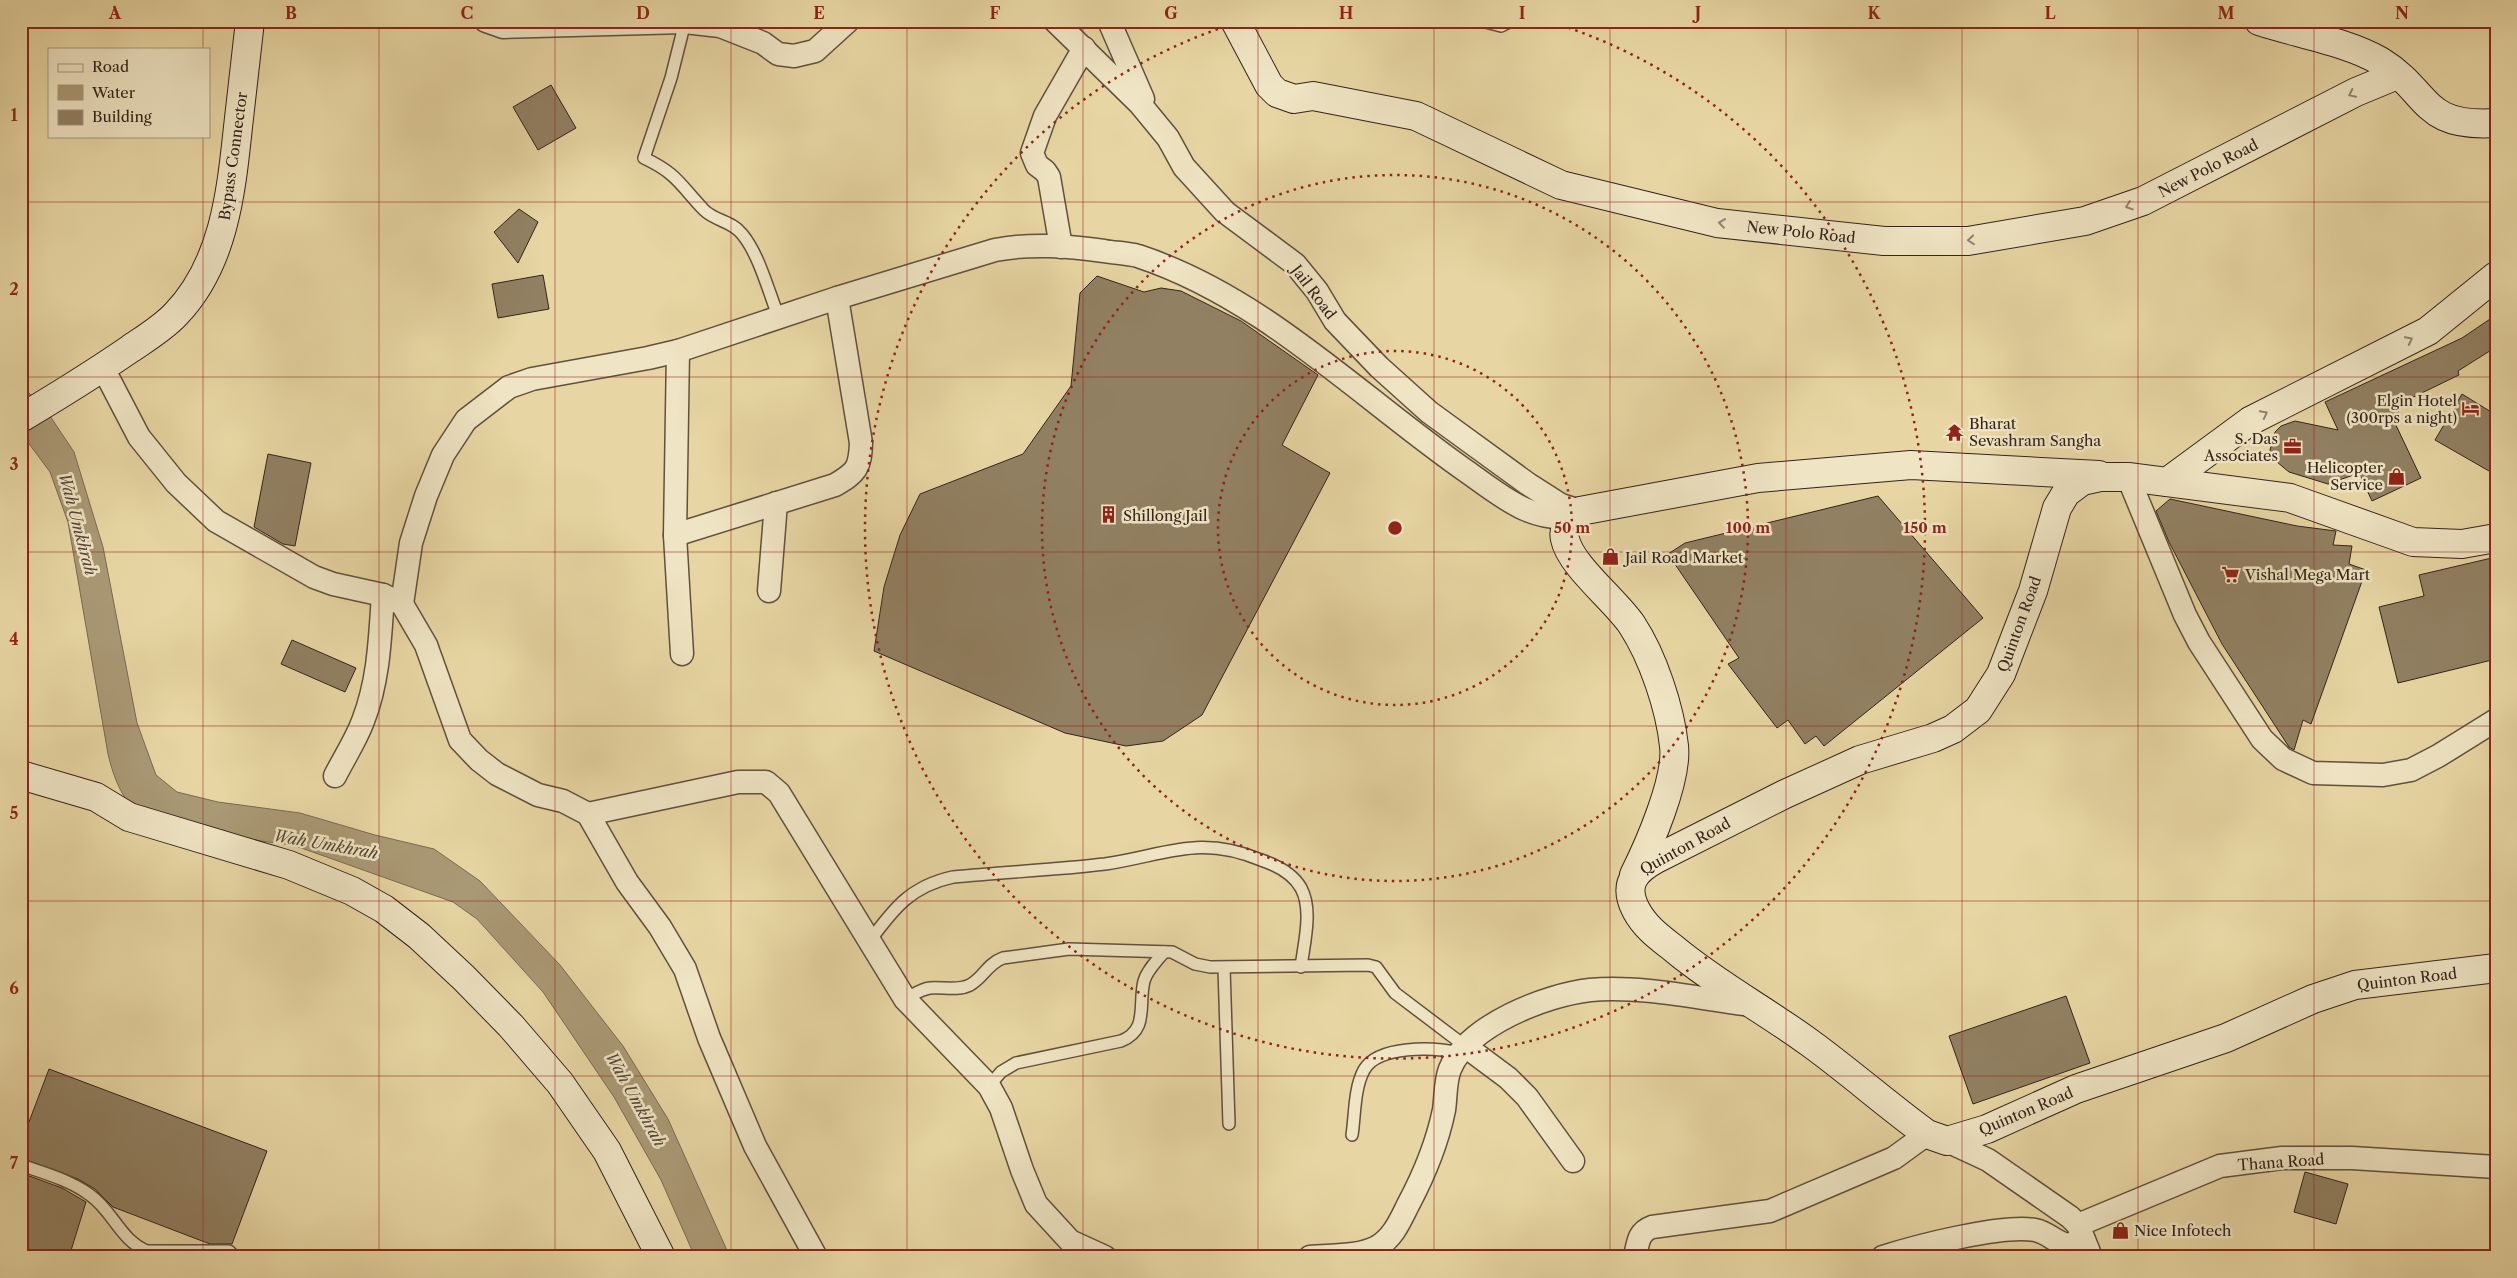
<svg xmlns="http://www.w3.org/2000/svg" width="2517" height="1278" font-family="'Libre Caslon Text',serif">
  <rect width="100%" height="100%" fill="#e7d6a3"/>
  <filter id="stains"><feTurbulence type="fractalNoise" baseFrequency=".004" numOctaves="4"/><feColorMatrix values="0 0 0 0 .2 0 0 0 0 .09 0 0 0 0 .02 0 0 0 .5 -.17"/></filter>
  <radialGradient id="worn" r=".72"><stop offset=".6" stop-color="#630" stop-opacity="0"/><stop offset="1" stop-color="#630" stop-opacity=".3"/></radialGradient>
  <path fill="#aa9975" stroke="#7b6a51" d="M21,385L46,410L74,452L103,547L137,723L156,775L177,792L218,802L300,813L375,835L434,849L480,881L560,965L623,1046L668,1119L730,1257H695L661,1180L614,1097L543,992L477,919L453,902L293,845L252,840L132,808C119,791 113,775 108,754L68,522L50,472L21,433Z"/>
  <g fill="#918062" stroke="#34231b">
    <path d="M551,85L576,128L538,150L513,107Z"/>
    <path d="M519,209L538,222L518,263L494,232Z"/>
    <path d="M543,275L549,309L498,318L492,284Z"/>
    <path d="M1097,276L1144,292L1161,288L1181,291L1241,321L1318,375L1282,445L1330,473L1202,715L1163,741L1126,746L1065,733L874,651L884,587L900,535L920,494L1023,454L1071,386L1080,293Z"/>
    <path d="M2496,315V347L2458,371L2459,375L2403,402L2394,421L2421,478L2372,501L2359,473L2328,484L2289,472L2271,457L2270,450L2275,432L2281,426L2295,421L2338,430L2325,402L2462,338Z"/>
    <path d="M2462,394L2496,415V475L2435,440Z"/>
    <path d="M268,454L311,463L295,546L283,544L254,527Z"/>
    <path d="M1878,496L1983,618L1824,746L1816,736L1805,744L1788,720L1777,728L1728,664L1739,658L1668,554L1685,543Z"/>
    <path d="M2170,499L2297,526L2336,531L2333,545L2352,546L2349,564L2366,570L2311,724L2303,720L2294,750L2289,747L2222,644L2169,542L2156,511Z"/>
    <path d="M2496,557V659L2398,683L2379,607L2424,596L2419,575Z"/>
    <path d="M292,640L356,668L345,692L281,664Z"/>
    <path d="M2066,996L2090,1063L1973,1104L1949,1036Z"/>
    <path d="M49,1069L267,1151L232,1244H210L113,1207L95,1189L78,1179L21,1158V1143Z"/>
    <path d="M2305,1172L2348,1184L2336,1224L2294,1212Z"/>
    <path d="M21,1173L62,1188L86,1202L69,1257H21Z"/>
  </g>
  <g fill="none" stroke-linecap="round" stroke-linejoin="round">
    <defs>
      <g id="lane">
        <path d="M1482,21L1501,26L1511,21"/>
        <path d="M685,22L671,78L644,158C678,174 680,185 704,210C715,221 732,221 742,234C759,254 769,293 779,318"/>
        <path d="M869,942C894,908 911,886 953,877C1003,872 1055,870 1105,864C1166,855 1199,834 1261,860C1276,865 1293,874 1301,888C1313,910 1304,943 1301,967"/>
        <path d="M1224,968L1229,1124"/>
        <path d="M905,999C913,995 921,989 930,988C943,987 958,991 970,985C984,977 987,964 1003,958L1069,949L1172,952L1195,964L1210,967L1368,965L1376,967L1395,993L1465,1046"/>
        <path d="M989,1086L1001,1072L1016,1063L1121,1041C1149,1030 1138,1005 1144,981C1147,970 1157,961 1164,952"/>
        <path d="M1352,1135C1355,1116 1354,1088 1364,1070C1378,1045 1434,1047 1458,1053"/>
        <path d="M21,1165C44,1173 70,1180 90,1195C113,1211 120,1240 147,1251H229L235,1257"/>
      </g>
      <g id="street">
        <path d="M486,21L503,27L685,22L720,26L763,43L778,54L794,56L815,51L848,21"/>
        <path d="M1055,21L1140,104L1168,138L1184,167L1225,212L1295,264L1317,291L1335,321L1379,367L1429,412L1528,484L1561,505L1580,511"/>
        <path d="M1109,21L1143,99"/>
        <path d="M1061,247L1049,177L1045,171L1037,165L1032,153L1045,116L1084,48"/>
        <path d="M678,351L675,535L682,654"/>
        <path d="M103,368L139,437L176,483L216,521L314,577L333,584L383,595L402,604L426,645L460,740L479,760L497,774L538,795L563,801L588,814L627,882L660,927L685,969L709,1038L755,1146L816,1257"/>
        <path d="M2128,477L2185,615L2199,642L2262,739L2283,759L2313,773L2383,775L2411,770L2438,756L2496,720"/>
        <path d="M675,535L835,485C857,472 860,468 861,443L837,298"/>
        <path d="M769,591L776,503"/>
        <path d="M402,604L411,543L426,496L443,455L466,420L509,387L532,379L648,358L678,351L837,298L995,250C1032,243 1067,246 1104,251C1115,253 1127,253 1138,256C1263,297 1360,397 1466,471C1499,494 1532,524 1574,516"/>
        <path d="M335,776C344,758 356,740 363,721C379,680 380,638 383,595"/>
        <path d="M588,814L738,782H766L779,793L905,999L989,1086L1001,1108L1022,1170L1036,1204L1070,1241L1105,1257"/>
        <path d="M1465,1046L1508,1078L1527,1097L1573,1161"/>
        <path d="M1947,1141L1988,1160L2070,1217L2078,1225L2091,1257"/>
        <path d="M2078,1225L2220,1166L2282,1158H2352L2496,1167"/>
        <path d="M1310,1257C1330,1255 1358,1257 1377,1247C1393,1238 1400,1221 1408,1205C1424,1175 1437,1144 1444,1110C1446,1097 1445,1081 1450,1069C1468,1025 1546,995 1590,990C1640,985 1702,999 1752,1005"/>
        <path d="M1635,1257C1638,1243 1638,1232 1652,1227L1770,1211L1894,1158L1927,1134"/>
        <path d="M1883,1257C1917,1246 2003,1224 2035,1230C2047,1232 2055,1242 2067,1245L2084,1240"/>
      </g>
      <g id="secondary">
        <path d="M1235,21L1269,85L1277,93L1294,99L1313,96L1416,116L1561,185L1717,223L1884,241H1968L2085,221L2143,201L2356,92L2397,75"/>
        <path d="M2259,21C2295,33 2348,42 2380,61C2431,92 2420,128 2496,123"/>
        <path d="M21,418C58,396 95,373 130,349C146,338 163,328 176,314C224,264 231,193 238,127C242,92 246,57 250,21"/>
        <path d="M2167,482L2250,421L2428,331L2496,276"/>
        <path d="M2496,538L2462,544L2413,542L2290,498L2128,477H2100L2082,481L2066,493L2057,508L2033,591L2001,674L1978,710L1953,729L1933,738L1860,760L1785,794L1656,859C1634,871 1623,885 1636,910C1645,927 1659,937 1673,948C1716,984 1765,1010 1810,1043C1850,1072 1887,1105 1927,1134L1947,1141L1987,1129L2076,1089L2226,1038L2313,999L2355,985L2496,968"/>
        <path d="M21,775L96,797L129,817L289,865L352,891L384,909L419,936L464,978L511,1026L560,1083L607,1151L661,1257"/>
        <path d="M1634,875C1649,845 1678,779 1674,746C1670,708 1653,657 1632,625C1616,601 1570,565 1565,539C1562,527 1572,517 1580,511L1758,478L1911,465L2099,475"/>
      </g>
    </defs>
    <use href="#lane" stroke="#61503d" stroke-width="14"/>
    <use href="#street" stroke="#61503d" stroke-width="25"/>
    <use href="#secondary" stroke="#34231b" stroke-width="30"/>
    <use href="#lane" stroke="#efe4c3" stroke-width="11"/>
    <use href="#street" stroke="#efe4c3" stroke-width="22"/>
    <use href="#secondary" stroke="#efe4c3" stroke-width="28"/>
  </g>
  <defs><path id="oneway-chevron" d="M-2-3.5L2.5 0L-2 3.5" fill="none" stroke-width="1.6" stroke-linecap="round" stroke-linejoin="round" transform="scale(1.25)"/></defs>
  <g stroke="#92846f">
    <use href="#oneway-chevron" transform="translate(2352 94) rotate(154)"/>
    <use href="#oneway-chevron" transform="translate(2129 206) rotate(161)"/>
    <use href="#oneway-chevron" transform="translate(1722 223) rotate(-172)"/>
    <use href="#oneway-chevron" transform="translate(1971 240) rotate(175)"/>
    <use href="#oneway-chevron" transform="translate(2409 340) rotate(-27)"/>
    <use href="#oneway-chevron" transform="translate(2264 414) rotate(-27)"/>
  </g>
  <path fill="none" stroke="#8f2418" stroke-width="1" stroke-opacity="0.55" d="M203,21V49M379,21V1257M555,21V1257M731,21V1257M907,21V1257M1083,21V1257M1258,21V1257M1434,21V1257M1610,21V1257M1786,21V1257M1962,21V1257M2138,21V1257M2314,21V1257M203,136V1257M21,202H2496M21,377H2496M21,552H2496M21,726H2496M21,901H2496M21,1076H2496"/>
  <g fill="none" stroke="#8f2418" stroke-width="2.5" stroke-dasharray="2.5 5">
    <circle cx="1395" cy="528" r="177"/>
    <circle cx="1395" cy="528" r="353"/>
    <path d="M1554 23A530 530 0 1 1 1236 23"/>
  </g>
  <defs>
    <symbol id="hotel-bare" viewBox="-9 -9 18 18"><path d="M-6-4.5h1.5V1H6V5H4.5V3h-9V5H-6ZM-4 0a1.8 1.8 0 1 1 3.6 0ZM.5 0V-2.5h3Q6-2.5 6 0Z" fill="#8f2418" stroke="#efe4c3" stroke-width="2.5" paint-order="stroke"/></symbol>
    <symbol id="temple-bare" viewBox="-9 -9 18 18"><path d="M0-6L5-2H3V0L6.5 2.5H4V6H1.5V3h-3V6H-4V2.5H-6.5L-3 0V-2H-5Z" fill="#8f2418" stroke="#efe4c3" stroke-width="2.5" paint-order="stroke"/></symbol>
    <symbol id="office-bare" viewBox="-9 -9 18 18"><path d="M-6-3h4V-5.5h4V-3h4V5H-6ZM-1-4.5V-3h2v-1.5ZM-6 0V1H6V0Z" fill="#8f2418" stroke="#efe4c3" stroke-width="2.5" paint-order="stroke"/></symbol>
    <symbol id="shop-bare" viewBox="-9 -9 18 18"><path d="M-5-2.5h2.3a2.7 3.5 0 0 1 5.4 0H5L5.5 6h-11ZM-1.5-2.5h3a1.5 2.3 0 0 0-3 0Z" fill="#8f2418" stroke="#efe4c3" stroke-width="2.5" paint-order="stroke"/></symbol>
    <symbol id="building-bare" viewBox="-9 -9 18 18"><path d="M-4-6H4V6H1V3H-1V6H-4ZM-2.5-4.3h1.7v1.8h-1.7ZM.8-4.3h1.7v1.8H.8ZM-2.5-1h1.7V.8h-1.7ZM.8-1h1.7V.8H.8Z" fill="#8f2418" stroke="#efe4c3" stroke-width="2.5" paint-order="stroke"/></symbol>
    <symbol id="supermarket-bare" viewBox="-9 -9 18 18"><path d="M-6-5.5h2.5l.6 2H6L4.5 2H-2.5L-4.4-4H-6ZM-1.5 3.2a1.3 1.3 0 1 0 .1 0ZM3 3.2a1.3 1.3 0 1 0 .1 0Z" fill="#8f2418" stroke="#efe4c3" stroke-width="2.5" paint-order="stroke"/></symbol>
  </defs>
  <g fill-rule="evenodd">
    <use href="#hotel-bare" x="2458" y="396" width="25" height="25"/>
    <use href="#temple-bare" x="1942" y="420" width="25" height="25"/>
    <use href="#office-bare" x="2280" y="434" width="25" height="25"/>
    <use href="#shop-bare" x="2384" y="464" width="25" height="25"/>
    <use href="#building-bare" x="1096" y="502" width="25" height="25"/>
    <use href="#shop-bare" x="1598" y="544" width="25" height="25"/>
    <use href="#supermarket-bare" x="2218" y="562" width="25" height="25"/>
    <use href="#shop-bare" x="2108" y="1218" width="25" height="25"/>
  </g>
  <g text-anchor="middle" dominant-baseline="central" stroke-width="5" stroke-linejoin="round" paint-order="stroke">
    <g font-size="15" fill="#34231b" stroke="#efe4c3">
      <text transform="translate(233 156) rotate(-82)">Bypass Connector</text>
      <text transform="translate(2208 168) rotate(-27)">New Polo Road</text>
      <text transform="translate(1801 232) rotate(6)">New Polo Road</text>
      <text transform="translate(1314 292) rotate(53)">Jail Road</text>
      <text transform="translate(2019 624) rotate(-70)">Quinton Road</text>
      <text transform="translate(1685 846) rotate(-29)">Quinton Road</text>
      <text transform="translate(2407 979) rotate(-7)">Quinton Road</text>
      <text transform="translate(2026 1111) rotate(-23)">Quinton Road</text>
      <text transform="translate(2281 1162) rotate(-4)">Thana Road</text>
    </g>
    <g font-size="15" fill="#34231b" stroke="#efe4c3" text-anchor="start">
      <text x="2457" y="400" text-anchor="end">Elgin Hotel<tspan x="2457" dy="17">(300rps a night)</tspan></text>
      <text x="1969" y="423">Bharat<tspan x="1969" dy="17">Sevashram Sangha</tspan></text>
      <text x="2278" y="438" text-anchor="end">S. Das<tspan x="2278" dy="17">Associates</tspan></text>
      <text x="2383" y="467" text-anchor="end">Helicopter<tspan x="2383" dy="17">Service</tspan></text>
      <text x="1123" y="515">Shillong Jail</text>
      <text x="1625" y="557">Jail Road Market</text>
      <text x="2245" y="574">Vishal Mega Mart</text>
      <text x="2134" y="1230">Nice Infotech</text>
    </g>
    <g font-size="16" font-style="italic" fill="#574636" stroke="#efe4c3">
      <text transform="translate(78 524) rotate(75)">Wah Umkhrah</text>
      <text transform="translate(326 844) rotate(10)">Wah Umkhrah</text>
      <text transform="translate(636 1099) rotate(61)">Wah Umkhrah</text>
    </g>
  </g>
  <circle cx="1395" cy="528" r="8" fill="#8f2418" stroke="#efe4c3" stroke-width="2.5"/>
  <g font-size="15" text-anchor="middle" font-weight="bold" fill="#8f2418" stroke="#efe4c3" stroke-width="5" stroke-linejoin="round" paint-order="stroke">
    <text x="1572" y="533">50 m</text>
    <text x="1748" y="533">100 m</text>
    <text x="1925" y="533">150 m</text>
  </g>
  <rect width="2517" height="1278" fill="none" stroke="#e7d6a3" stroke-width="55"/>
  <rect x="48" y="48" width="162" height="90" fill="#efe4c3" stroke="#a49780"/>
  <rect x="58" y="64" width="25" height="8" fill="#efe4c3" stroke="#a49780"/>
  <text x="92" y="72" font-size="15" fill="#34231b">Road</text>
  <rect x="58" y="85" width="25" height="15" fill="#aa9975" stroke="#a49780"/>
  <text x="92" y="98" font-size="15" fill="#34231b">Water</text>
  <rect x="58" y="110" width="25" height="15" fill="#918062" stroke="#a49780"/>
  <text x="92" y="122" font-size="15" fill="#34231b">Building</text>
  <rect x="28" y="28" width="2462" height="1222" fill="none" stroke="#8f2418" stroke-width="2"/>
  <g font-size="16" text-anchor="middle" font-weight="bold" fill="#8f2418">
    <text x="115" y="19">A</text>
    <text x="291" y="19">B</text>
    <text x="467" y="19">C</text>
    <text x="643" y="19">D</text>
    <text x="819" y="19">E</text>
    <text x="995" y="19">F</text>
    <text x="1171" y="19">G</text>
    <text x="1346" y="19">H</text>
    <text x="1522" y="19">I</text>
    <text x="1698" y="19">J</text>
    <text x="1874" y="19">K</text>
    <text x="2050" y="19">L</text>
    <text x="2226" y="19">M</text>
    <text x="2402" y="19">N</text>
    <text x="14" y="121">1</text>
    <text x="14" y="295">2</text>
    <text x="14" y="470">3</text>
    <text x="14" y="645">4</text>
    <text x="14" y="819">5</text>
    <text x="14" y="994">6</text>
    <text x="14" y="1169">7</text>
  </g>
  <rect width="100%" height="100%" filter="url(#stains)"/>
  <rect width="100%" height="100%" fill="url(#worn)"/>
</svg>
